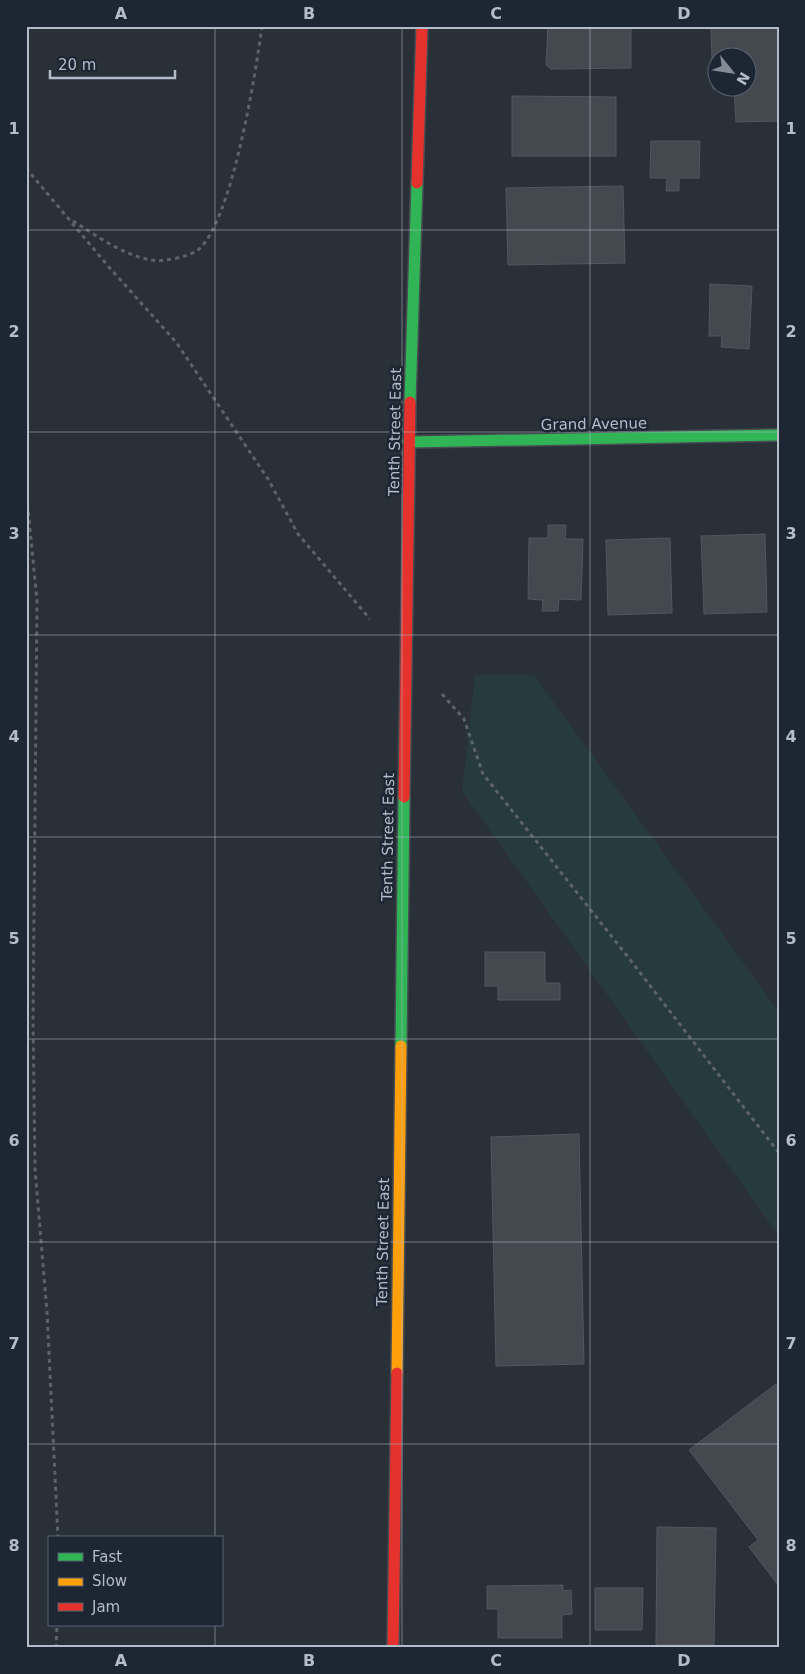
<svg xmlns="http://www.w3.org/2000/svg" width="805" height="1674" font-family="'DejaVu Sans',sans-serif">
  <rect width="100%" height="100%" fill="#2a3038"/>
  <path fill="#273a3e" d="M475,675H534L779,1012V1236L462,791Z"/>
  <g fill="#444950" stroke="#52575f" fill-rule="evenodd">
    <path d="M548,26H631V68L551,69L546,65Z"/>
    <path d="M779,26V121L736,122L734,88L713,89L711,28ZM718,58H748V88H718Z"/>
    <path d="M512,96L616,97V156H512Z"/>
    <path d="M651,141H700L699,178H679V191H666L667,178H650Z"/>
    <path d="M623,186L625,263L508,265L506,188Z"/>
    <path d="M710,284L752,286L749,349L721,347L722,336H709Z"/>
    <path d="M548,525H566L565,539H583L581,600L559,599L558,611H542L543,600L528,599L529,538H548Z"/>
    <path d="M765,534L767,612L704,614L701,536Z"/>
    <path d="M670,538L672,613L608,615L606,540Z"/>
    <path d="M485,952H545V983H560V1000H498V986H485Z"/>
    <path d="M579,1134L584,1364L496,1366L491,1137Z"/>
    <path d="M776,1384L779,1388V1586L749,1547L758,1540L689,1450Z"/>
    <path d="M657,1527L716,1528L714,1645H656Z"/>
    <path d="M563,1585V1591L571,1590L572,1614L562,1615V1638H498V1609H487V1586Z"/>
    <path d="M595,1588H643L642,1630H595Z"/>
  </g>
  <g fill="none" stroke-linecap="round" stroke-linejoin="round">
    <defs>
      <g id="fast">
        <path d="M410,402L417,183"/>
        <path d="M409,442L779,435"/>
        <path d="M401,1046L404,797"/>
      </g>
      <path id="slow" d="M397,1373L401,1046"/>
      <g id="jam">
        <path d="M417,183L422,26"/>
        <path d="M404,797L410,402"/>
        <path d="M393,1648L397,1373"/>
      </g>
    </defs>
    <use href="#fast" stroke="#484c53" stroke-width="14"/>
    <use href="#slow" stroke="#484c53" stroke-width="14"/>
    <use href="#jam" stroke="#484c53" stroke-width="14"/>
    <g stroke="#5d636a" stroke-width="3" stroke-dasharray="4 4" stroke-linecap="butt">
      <path d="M26,168L108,266L176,342L268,479L298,534L370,619"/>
      <path d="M73,221C97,236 123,255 151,260C162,262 189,257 198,250C232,222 256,72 262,26"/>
      <path d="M26,488L37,601L33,1020L35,1169L47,1312L58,1538"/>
      <path d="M442,694L464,719L483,774L628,957L779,1153"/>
      <path d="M56,1648L57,1625"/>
    </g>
    <use href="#fast" stroke="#30b455" stroke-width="11"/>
    <use href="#slow" stroke="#ff9f0a" stroke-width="11"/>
    <use href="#jam" stroke="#e5322d" stroke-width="11"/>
  </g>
  <path fill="none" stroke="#b4bcc9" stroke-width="1" stroke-opacity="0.55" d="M215,26V1538M402,26V1648M590,26V1648M26,230H779M26,432H779M26,635H779M26,837H779M26,1039H779M26,1242H779M26,1444H779M215,1625V1648"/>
  <g text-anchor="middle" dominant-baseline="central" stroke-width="5" stroke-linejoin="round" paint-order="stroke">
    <g font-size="15" fill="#b4bcc9" stroke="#1d2633">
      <text transform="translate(594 424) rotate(-1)">Grand Avenue</text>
      <text transform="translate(395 432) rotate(-89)">Tenth Street East</text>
      <text transform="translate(388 837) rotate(-89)">Tenth Street East</text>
      <text transform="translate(383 1242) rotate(-89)">Tenth Street East</text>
    </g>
  </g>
  <rect width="805" height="1674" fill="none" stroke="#1d2633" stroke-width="55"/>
  <rect x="48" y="1536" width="175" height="90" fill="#1d2633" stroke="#59626f"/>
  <rect x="58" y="1553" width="25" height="8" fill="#30b455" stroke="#59626f"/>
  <text x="92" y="1562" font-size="15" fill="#b4bcc9">Fast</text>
  <rect x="58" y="1578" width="25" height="8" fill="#ff9f0a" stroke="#59626f"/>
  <text x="92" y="1586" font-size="15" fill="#b4bcc9">Slow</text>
  <rect x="58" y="1603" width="25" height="8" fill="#e5322d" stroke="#59626f"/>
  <text x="92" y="1612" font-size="15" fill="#b4bcc9">Jam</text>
  <g transform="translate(732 72) rotate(120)"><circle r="24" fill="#1d2633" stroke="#59626f"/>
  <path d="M0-4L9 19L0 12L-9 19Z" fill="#848b96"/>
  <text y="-8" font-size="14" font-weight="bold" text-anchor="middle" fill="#b4bcc9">N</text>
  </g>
  <path d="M50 70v8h125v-8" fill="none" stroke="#b4bcc9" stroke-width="2.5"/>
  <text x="58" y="70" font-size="15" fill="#b4bcc9" stroke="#1d2633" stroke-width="4" paint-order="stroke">20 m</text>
  <rect x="28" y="28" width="750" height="1618" fill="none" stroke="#b4bcc9" stroke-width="2"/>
  <g font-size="16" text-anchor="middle" font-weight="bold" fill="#b4bcc9">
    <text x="121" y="19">A</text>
    <text x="309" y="19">B</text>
    <text x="496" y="19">C</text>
    <text x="684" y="19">D</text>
    <text x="14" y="134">1</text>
    <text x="791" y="134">1</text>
    <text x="14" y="337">2</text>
    <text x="791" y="337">2</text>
    <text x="14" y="539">3</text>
    <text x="791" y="539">3</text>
    <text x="14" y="742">4</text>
    <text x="791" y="742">4</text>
    <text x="14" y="944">5</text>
    <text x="791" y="944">5</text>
    <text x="14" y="1146">6</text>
    <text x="791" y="1146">6</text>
    <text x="14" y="1349">7</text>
    <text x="791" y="1349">7</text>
    <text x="14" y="1551">8</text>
    <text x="791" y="1551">8</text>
    <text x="121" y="1666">A</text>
    <text x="309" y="1666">B</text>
    <text x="496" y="1666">C</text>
    <text x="684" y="1666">D</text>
  </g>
</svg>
